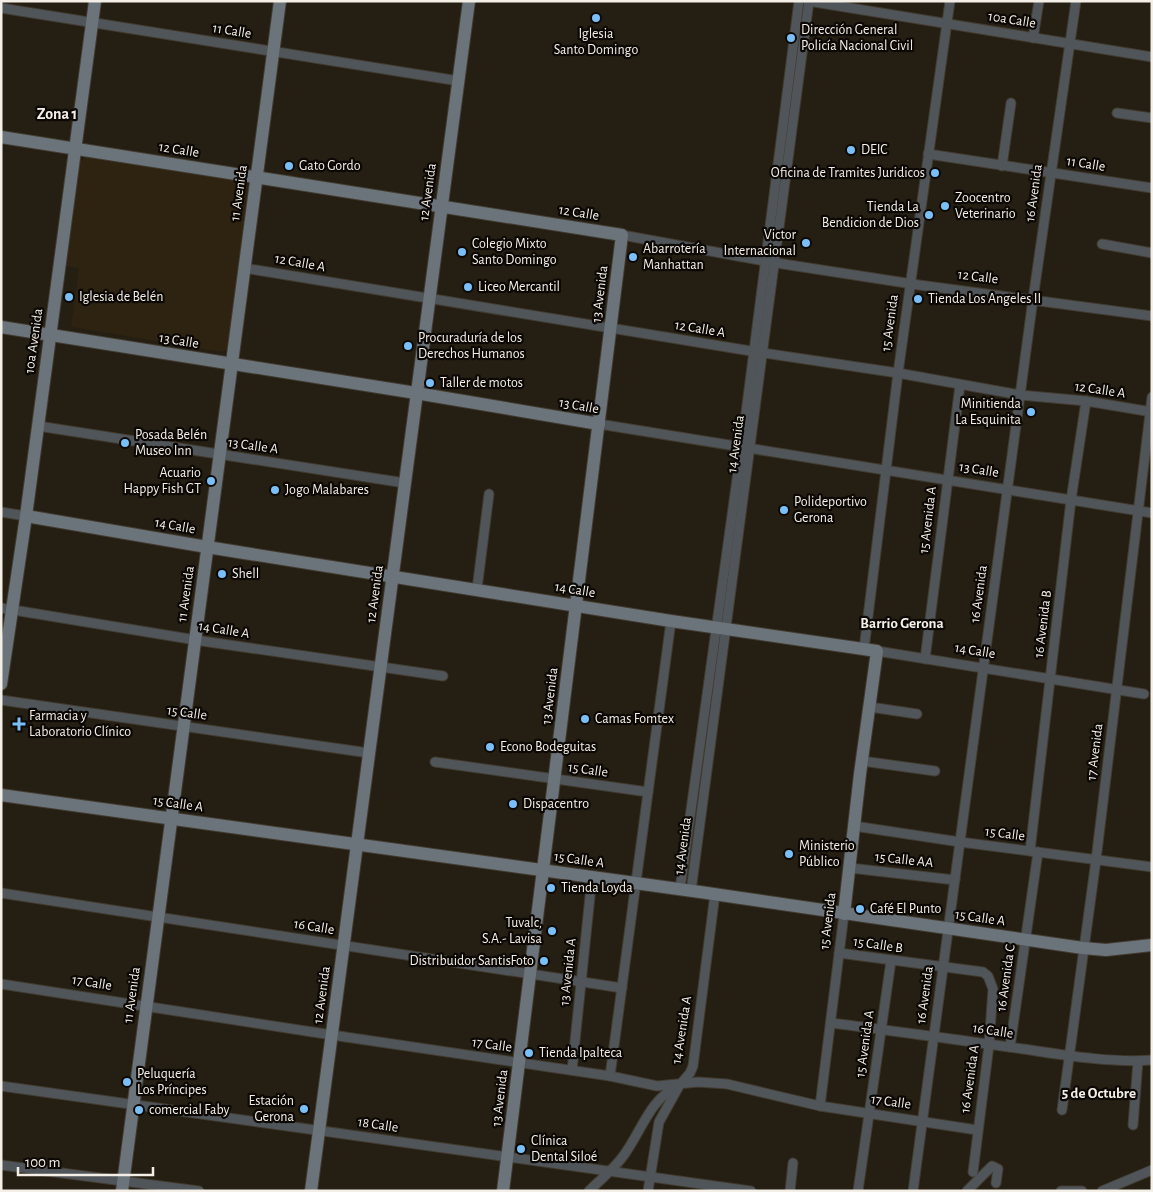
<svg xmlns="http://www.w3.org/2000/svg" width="1153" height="1192" font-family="'Alegreya Sans',sans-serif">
  <rect width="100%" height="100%" fill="#251e12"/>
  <path fill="#2e2311" d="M87,157L245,182L249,186L227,349L222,352L71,327L79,268L66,266L80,162Z"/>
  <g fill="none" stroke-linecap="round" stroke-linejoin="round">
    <path stroke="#01375a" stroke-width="2.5" d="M1150,1191L1152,1189"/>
    <defs>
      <g id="street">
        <path d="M808,1L1152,57"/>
        <path d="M1,8L459,81"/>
        <path d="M1033,38L1039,1"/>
        <path d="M1117,113L1152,118"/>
        <path d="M928,154L1152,188"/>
        <path d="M1002,166L1011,103"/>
        <path d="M622,235L770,262L919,285L1152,316"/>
        <path d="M1102,244L1152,253"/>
        <path d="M244,268L757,352L898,373L1020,395L1086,401L1152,412"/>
        <path d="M599,424L1152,513"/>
        <path d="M38,426L405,483"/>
        <path d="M1,512L26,516"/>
        <path d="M477,589L489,494"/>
        <path d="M1,608L202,641L443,676"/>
        <path d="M864,649L898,373L950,1"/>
        <path d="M877,651L1144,694"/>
        <path d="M925,659L960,385"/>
        <path d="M1,700L369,753"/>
        <path d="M870,707L917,714"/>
        <path d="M862,761L935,771"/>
        <path d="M435,762L648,792"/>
        <path d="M854,826L960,842L1152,867"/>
        <path d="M1030,851L1071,500L1086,401"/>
        <path d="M850,868L955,880"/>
        <path d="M680,889L743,436L799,1"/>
        <path d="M691,891L809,1"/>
        <path d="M1,893L622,988"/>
        <path d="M839,953L983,972L988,976L993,989L989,1045L973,1172"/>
        <path d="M1,984L332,1035L610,1076L657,1086L698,1082L727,1084L820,1106L977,1130"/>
        <path d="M831,1023C895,1031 959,1040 1023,1049C1064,1055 1110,1063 1152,1060"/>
        <path d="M1010,1047L1038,852"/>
        <path d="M572,1070L592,877"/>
        <path d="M610,1076L671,621"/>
        <path d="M1,1086L751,1191"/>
        <path d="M820,1106L844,914"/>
        <path d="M1062,1110L1096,860L1152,397"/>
        <path d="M1133,1125L1138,1061"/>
        <path d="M1,1165L199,1191"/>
        <path d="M589,1191C601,1179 615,1168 624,1155C642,1130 650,1099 678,1086"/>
        <path d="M648,1191L659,1122L679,1086L690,1073L693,1066L715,894"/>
        <path d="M790,1191L793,1163"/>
        <path d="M858,1191L891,961"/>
        <path d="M913,1191L1033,299L1076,1"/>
        <path d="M967,1191L992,1166L998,1169L996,1183"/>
        <path d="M1061,1191H1082"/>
        <path d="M1102,1191L1152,1170"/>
      </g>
      <g id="secondary">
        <path d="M1,137L622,235L503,1191"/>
        <path d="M1,327L416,393L599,424"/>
        <path d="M26,516L207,547L671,621L877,651L860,774L844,914"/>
        <path d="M1,684L26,516L95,1"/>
        <path d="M1,795L700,892L1083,948L1106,950L1152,945"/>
        <path d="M122,1191L280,1"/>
        <path d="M311,1191L469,1"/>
      </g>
    </defs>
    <use href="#street" stroke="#423b30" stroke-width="11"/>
    <use href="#secondary" stroke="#423b30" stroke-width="14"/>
    <use href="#street" stroke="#50555a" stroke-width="9"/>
    <use href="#secondary" stroke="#6b747b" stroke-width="12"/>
  </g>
  <g fill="#7abff8" stroke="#0b0805" stroke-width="2">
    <circle cx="596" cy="18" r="5"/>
    <circle cx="791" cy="38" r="5"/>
    <circle cx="851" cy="150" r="5"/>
    <circle cx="289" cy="166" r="5"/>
    <circle cx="935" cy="173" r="5"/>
    <circle cx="945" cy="206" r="5"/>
    <circle cx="929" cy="215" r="5"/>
    <circle cx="806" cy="243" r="5"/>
    <circle cx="462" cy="252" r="5"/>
    <circle cx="633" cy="257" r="5"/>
    <circle cx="468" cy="287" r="5"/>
    <circle cx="69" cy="297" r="5"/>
    <circle cx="918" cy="299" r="5"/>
    <circle cx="408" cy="346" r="5"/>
    <circle cx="430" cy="383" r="5"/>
    <circle cx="1031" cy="412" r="5"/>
    <circle cx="125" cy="443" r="5"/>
    <circle cx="211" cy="481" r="5"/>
    <circle cx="275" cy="490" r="5"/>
    <circle cx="784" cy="510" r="5"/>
    <circle cx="222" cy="574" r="5"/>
    <circle cx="585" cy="719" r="5"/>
    <path d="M16.5 716.5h5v5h5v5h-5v5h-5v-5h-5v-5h5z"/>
    <circle cx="490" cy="747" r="5"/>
    <circle cx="513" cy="804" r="5"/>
    <circle cx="789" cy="854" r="5"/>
    <circle cx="551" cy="888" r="5"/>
    <circle cx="860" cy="909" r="5"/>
    <circle cx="552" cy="931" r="5"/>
    <circle cx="544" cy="961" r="5"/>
    <circle cx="529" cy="1053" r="5"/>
    <circle cx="127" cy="1082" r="5"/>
    <circle cx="304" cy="1109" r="5"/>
    <circle cx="139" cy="1110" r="5"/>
    <circle cx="521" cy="1149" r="5"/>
  </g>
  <g text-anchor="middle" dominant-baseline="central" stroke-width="4.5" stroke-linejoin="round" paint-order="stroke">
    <g font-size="14" fill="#f3eee6" stroke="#0b0805">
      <text transform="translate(1012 20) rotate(9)">10a Calle</text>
      <text transform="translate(232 31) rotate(9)">11 Calle</text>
      <text transform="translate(179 150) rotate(9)">12 Calle</text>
      <text transform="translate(1086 164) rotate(9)">11 Calle</text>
      <text transform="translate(428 192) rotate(-82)">12 Avenida</text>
      <text transform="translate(239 193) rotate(-82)">11 Avenida</text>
      <text transform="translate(1034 193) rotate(-82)">16 Avenida</text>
      <text transform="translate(579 213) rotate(9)">12 Calle</text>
      <text transform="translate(300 263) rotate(10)">12 Calle A</text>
      <text transform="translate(978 277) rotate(7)">12 Calle</text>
      <text transform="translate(600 294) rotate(-83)">13 Avenida</text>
      <text transform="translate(890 323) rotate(-82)">15 Avenida</text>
      <text transform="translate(700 329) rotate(9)">12 Calle A</text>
      <text transform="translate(34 341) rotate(-82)">10a Avenida</text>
      <text transform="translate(179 341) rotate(9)">13 Calle</text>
      <text transform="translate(1100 390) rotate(8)">12 Calle A</text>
      <text transform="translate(579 406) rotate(10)">13 Calle</text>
      <text transform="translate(736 444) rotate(-82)">14 Avenida</text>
      <text transform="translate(253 446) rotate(8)">13 Calle A</text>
      <text transform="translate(979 470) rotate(9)">13 Calle</text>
      <text transform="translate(928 520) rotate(-83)">15 Avenida A</text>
      <text transform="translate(175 526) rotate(10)">14 Calle</text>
      <text transform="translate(575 590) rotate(9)">14 Calle</text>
      <text transform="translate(186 594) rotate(-82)">11 Avenida</text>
      <text transform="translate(375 594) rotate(-82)">12 Avenida</text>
      <text transform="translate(979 594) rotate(-82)">16 Avenida</text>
      <text transform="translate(1043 624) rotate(-83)">16 Avenida B</text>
      <text transform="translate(224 630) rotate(9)">14 Calle A</text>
      <text transform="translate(975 651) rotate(9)">14 Calle</text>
      <text transform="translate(550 696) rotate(-83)">13 Avenida</text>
      <text transform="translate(187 713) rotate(8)">15 Calle</text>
      <text transform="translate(1095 752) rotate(-83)">17 Avenida</text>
      <text transform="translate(588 770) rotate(8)">15 Calle</text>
      <text transform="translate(178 804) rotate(8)">15 Calle A</text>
      <text transform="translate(1005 834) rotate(7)">15 Calle</text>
      <text transform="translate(683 846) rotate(-82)">14 Avenida</text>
      <text transform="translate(579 860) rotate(8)">15 Calle A</text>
      <text transform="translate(904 860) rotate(6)">15 Calle AA</text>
      <text transform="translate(980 918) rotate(8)">15 Calle A</text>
      <text transform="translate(828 921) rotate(-83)">15 Avenida</text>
      <text transform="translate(314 927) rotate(9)">16 Calle</text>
      <text transform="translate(878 945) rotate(8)">15 Calle B</text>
      <text transform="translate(568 972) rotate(-84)">13 Avenida A</text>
      <text transform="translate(1006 978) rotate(-82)">16 Avenida C</text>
      <text transform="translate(92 983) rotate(9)">17 Calle</text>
      <text transform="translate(132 995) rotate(-82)">11 Avenida</text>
      <text transform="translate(322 995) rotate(-82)">12 Avenida</text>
      <text transform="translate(925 995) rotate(-82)">16 Avenida</text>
      <text transform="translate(682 1030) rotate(-81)">14 Avenida A</text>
      <text transform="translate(993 1031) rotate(8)">16 Calle</text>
      <text transform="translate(865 1044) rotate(-82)">15 Avenida A</text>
      <text transform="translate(492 1045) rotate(8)">17 Calle</text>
      <text transform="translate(970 1079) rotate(-82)">16 Avenida A</text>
      <text transform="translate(500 1098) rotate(-83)">13 Avenida</text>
      <text transform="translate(891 1102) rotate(8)">17 Calle</text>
      <text transform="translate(378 1125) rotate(8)">18 Calle</text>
    </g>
    <g font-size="14" fill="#f3eee6" stroke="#0b0805" text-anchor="start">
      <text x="801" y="30">Dirección General<tspan x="801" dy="16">Policía Nacional Civil</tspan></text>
      <text x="596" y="34" text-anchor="middle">Iglesia<tspan x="596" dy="16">Santo Domingo</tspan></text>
      <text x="861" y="150">DEIC</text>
      <text x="299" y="166">Gato Gordo</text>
      <text x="925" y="173" text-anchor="end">Oficina de Tramites Juridicos</text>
      <text x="955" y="198">Zoocentro<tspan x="955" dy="16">Veterinario</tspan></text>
      <text x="919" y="207" text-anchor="end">Tienda La<tspan x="919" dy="16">Bendicion de Dios</tspan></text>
      <text x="796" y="235" text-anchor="end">Victor<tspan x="796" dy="16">Internacional</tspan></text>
      <text x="472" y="244">Colegio Mixto<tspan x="472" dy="16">Santo Domingo</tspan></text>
      <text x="643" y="249">Abarrotería<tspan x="643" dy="16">Manhattan</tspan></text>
      <text x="478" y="287">Liceo Mercantil</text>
      <text x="79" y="297">Iglesia de Belén</text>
      <text x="928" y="299">Tienda Los Angeles II</text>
      <text x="418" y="338">Procuraduría de los<tspan x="418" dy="16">Derechos Humanos</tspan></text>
      <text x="440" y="383">Taller de motos</text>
      <text x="1021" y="404" text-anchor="end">Minitienda<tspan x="1021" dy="16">La Esquinita</tspan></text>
      <text x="135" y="435">Posada Belén<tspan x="135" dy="16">Museo Inn</tspan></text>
      <text x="201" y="473" text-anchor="end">Acuario<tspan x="201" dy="16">Happy Fish GT</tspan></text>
      <text x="285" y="490">Jogo Malabares</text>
      <text x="794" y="502">Polideportivo<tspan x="794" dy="16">Gerona</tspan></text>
      <text x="232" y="574">Shell</text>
      <text x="29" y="716">Farmacia y<tspan x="29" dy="16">Laboratorio Clínico</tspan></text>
      <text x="595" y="719">Camas Fomtex</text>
      <text x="500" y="747">Econo Bodeguitas</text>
      <text x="523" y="804">Dispacentro</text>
      <text x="799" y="846">Ministerio<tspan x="799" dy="16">Público</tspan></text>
      <text x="561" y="888">Tienda Loyda</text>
      <text x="870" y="909">Café El Punto</text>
      <text x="542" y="923" text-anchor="end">Tuvalc,<tspan x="542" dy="16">S.A.- Lavisa</tspan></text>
      <text x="534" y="961" text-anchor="end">Distribuidor SantisFoto</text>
      <text x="539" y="1053">Tienda Ipalteca</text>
      <text x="137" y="1074">Peluquería<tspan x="137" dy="16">Los Príncipes</tspan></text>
      <text x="294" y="1101" text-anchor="end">Estación<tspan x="294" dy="16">Gerona</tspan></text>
      <text x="149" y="1110">comercial Faby</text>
      <text x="531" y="1141">Clínica<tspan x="531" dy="16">Dental Siloé</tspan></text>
    </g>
    <g font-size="15" font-weight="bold" fill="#f3eee6" stroke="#0b0805">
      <text x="902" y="623">Barrio Gerona</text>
      <text x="1099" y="1093">5 de Octubre</text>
    </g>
    <g font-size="16" font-weight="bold" fill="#f3eee6" stroke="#0b0805">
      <text x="57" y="114">Zona 1</text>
    </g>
  </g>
  <rect width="1153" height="1192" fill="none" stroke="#f3eee6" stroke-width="5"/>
  <path d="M18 1167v8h135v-8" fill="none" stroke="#f3eee6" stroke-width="2.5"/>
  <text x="25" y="1167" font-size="15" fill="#f3eee6" stroke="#0b0805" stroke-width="4" paint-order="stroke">100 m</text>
</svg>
